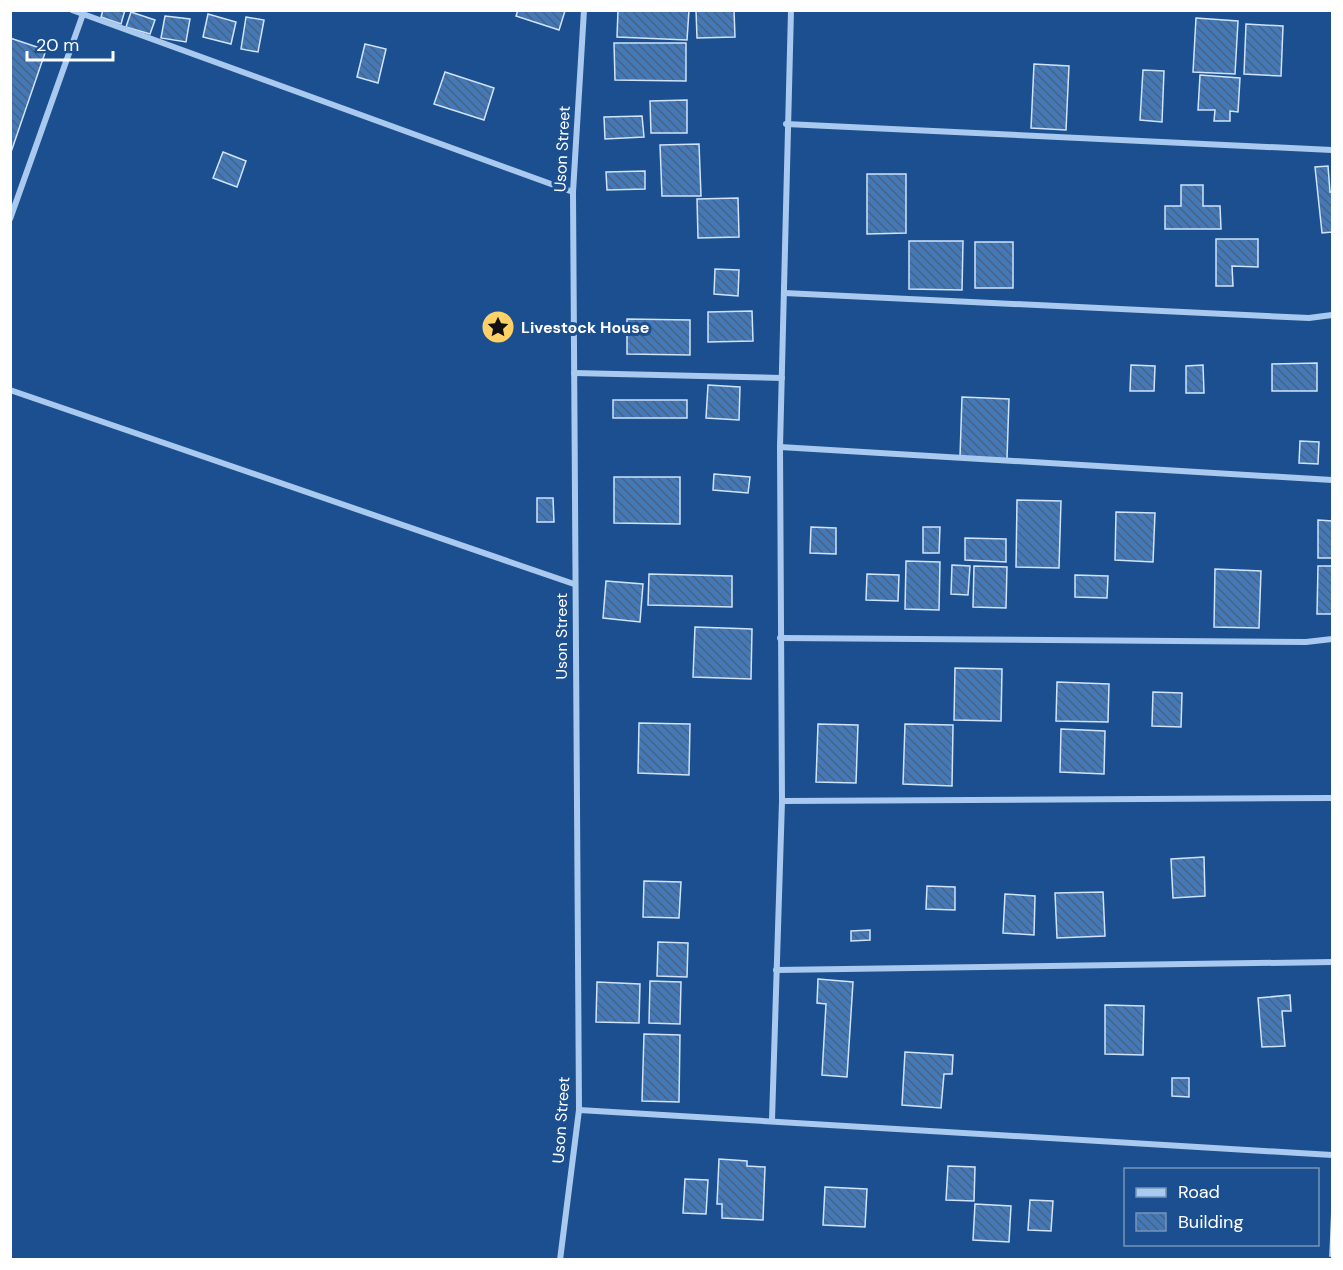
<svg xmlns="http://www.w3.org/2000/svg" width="1343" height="1270" font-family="'DM Sans',sans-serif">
  <defs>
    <pattern id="building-back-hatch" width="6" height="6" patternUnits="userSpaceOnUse" patternTransform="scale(1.5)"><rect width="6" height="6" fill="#4478b7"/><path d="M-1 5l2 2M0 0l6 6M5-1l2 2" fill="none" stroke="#486282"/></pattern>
  </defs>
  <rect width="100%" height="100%" fill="#1b4f8f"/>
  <g fill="url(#building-back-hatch)" stroke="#cfe3fa" stroke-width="1.5">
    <path d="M103,10H125L121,24L101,17Z"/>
    <path d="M518,10H563L565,11L559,30L516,16Z"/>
    <path d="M618,10H689L687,40L617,37Z"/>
    <path d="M696,10H734L735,37L697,38Z"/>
    <path d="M131,12L155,20L150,34L126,27Z"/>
    <path d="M208,14L236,22L231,44L203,37Z"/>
    <path d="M165,16L190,19L186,42L161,38Z"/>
    <path d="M246,17L264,20L258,52L241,49Z"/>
    <path d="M1196,18L1238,21L1235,74L1193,72Z"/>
    <path d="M1246,24L1283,26L1281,76L1244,74Z"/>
    <path d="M10,38L46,50L10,155Z"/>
    <path d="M614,43H686V81L615,80Z"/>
    <path d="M365,44L386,49L378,83L357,77Z"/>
    <path d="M1034,64L1069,66L1066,130L1031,128Z"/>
    <path d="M1143,70L1164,71L1162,122L1140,120Z"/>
    <path d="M445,72L494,88L484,120L434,104Z"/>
    <path d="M1200,75L1240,78L1238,112L1230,111V121H1214L1215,110H1198Z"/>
    <path d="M687,100V133H651L650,101Z"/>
    <path d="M642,116L644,137L605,139L604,117Z"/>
    <path d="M699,144L701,196H662L660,145Z"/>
    <path d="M223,152L246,161L237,187L213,178Z"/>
    <path d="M1328,166L1330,192H1332V232L1322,233L1315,167Z"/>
    <path d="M645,171V189L607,190L606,172Z"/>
    <path d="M867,174H906V233L867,234Z"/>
    <path d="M1181,185H1203V206H1220L1221,229H1165V206H1181Z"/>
    <path d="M738,198L739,237L698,238L697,199Z"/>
    <path d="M1216,239H1258V267L1232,266L1233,286H1216Z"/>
    <path d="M909,241H963L962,290L909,289Z"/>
    <rect x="975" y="242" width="38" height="46"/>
    <path d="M715,269L739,270L738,296L714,294Z"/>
    <path d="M752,311L753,341L708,342V312Z"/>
    <path d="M627,319L690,320V355L627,354Z"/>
    <path d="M1317,363V391H1272V364Z"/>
    <path d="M1131,365L1155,366L1154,391H1130Z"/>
    <path d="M1203,365L1204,393H1186V366Z"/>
    <path d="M708,385L740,387L739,420L706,418Z"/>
    <path d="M962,397L1009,399L1007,459L960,457Z"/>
    <rect x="613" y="400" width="74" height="18"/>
    <path d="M1300,441L1319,442L1318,464L1299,463Z"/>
    <path d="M714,474L750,477L748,493L713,490Z"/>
    <path d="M614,477H680V524L614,523Z"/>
    <path d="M537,498H553L554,522H537Z"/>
    <path d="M1017,500L1061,501L1059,568L1016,567Z"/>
    <path d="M1116,512L1155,513L1153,562L1115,560Z"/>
    <path d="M1318,520L1332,521V558H1318Z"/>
    <path d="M811,527L836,528V554L810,553Z"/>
    <path d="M923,527H940L939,553H923Z"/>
    <path d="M965,538L1006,539V562L965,560Z"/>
    <path d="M906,561L940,562L939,610L905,609Z"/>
    <path d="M952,565L970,566L968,595L951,594Z"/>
    <path d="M974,566L1007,567L1006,608L973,607Z"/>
    <path d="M1318,566H1332V614H1317Z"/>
    <path d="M1215,569L1261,571L1259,628L1214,627Z"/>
    <path d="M649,574L732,576V607L648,605Z"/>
    <path d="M867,574L899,575L898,601L866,600Z"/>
    <path d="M1075,575L1108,576L1107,598L1075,597Z"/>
    <path d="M606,581L643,584L640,622L603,618Z"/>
    <path d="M695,627L752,629L751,679L693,677Z"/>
    <path d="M955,668L1002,669L1001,721L954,720Z"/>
    <path d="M1057,682L1109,684L1108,722L1056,721Z"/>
    <path d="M1153,692L1182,693L1181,727L1152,726Z"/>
    <path d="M639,723L690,724L689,775L638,773Z"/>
    <path d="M818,724L858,725L856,783L816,782Z"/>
    <path d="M905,724L953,725L952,786L903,784Z"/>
    <path d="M1061,729L1105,731L1104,774L1060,772Z"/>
    <path d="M1204,857L1205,896L1173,898L1171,859Z"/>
    <path d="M644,881L681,882L679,918L643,917Z"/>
    <path d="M927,886L955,887V910L926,909Z"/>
    <path d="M1103,892L1105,936L1057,938L1055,893Z"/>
    <path d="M1005,894L1035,896L1034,935L1003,933Z"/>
    <path d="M870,930V940L851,941V931Z"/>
    <path d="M658,942L688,943L687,977L657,976Z"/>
    <path d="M818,979L853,982L847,1077L822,1075L826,1004L817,1003Z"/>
    <path d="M650,981L681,982L680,1024L649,1023Z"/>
    <path d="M597,982L640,984L639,1023L596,1022Z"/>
    <path d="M1290,995L1291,1011H1282L1285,1046L1262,1047L1258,998Z"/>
    <path d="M1105,1005L1144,1006L1143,1055L1105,1054Z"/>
    <path d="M644,1034L680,1035L679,1102L642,1101Z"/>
    <path d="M905,1052L953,1055L952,1074H944L941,1108L902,1105Z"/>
    <path d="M1172,1078H1189V1097L1172,1096Z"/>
    <path d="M719,1159L747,1161V1166L765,1167L763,1220L722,1218V1204H717Z"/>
    <path d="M948,1166L975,1167L974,1201L946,1200Z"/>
    <path d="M685,1179L708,1180L706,1214L683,1213Z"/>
    <path d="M825,1187L867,1189L865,1227L823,1225Z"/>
    <path d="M1030,1200L1053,1201L1051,1231L1028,1230Z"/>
    <path d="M975,1204L1011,1206L1009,1242L973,1240Z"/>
    <path d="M1332,1207V1256H1330Z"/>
  </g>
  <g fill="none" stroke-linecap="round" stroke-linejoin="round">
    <g stroke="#a9c9ee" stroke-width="6">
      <path d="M72,10L573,192"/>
      <path d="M786,124L1332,150"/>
      <path d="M10,219L83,14"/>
      <path d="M784,293L1309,318L1332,315"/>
      <path d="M574,373L782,378"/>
      <path d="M10,390L574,584"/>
      <path d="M780,447L1332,480"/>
      <path d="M780,638L1306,642L1332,639"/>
      <path d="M782,801L1332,798"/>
      <path d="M776,970L1332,962"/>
      <path d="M579,1110L1332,1155"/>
      <path d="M772,1120L782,801L780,447L791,10"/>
      <path d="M560,1260L579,1110L573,192L584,10"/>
    </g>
  </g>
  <defs>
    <symbol id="sight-disc" viewBox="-11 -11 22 22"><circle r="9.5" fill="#ffd166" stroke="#1b4f8f"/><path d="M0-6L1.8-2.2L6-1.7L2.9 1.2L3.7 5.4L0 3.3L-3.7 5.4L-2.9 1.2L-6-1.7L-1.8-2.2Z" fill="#111"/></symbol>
  </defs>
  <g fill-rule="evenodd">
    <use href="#sight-disc" x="479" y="308" width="38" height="38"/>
  </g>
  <g text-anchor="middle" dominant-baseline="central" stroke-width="6" stroke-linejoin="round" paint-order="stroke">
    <g font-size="16" fill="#fff" stroke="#1b4f8f">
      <text transform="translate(562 149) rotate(-87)">Uson Street</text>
      <text transform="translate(561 636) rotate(-90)">Uson Street</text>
      <text transform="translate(561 1120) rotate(-86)">Uson Street</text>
    </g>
    <g font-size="16" font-weight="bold" fill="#fff" stroke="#1b4f8f" text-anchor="start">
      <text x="521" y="327">Livestock House</text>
    </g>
  </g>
  <rect width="1343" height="1270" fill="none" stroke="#ffffff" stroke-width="24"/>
  <rect x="1124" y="1168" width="195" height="78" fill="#1b4f8f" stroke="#7695bc" stroke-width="1.5"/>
  <rect x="1136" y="1188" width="30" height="9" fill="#a9c9ee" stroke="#7695bc" stroke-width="1.5"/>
  <text x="1178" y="1198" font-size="18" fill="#ffffff">Road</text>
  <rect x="1136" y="1213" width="30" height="18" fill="url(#building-back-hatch)" stroke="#7695bc" stroke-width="1.5"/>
  <text x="1178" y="1228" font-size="18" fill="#ffffff">Building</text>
  <path d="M27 51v9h86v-9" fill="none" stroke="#ffffff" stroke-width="3"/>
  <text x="36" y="51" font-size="18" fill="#ffffff" stroke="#1b4f8f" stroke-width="4.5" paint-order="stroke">20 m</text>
</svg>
